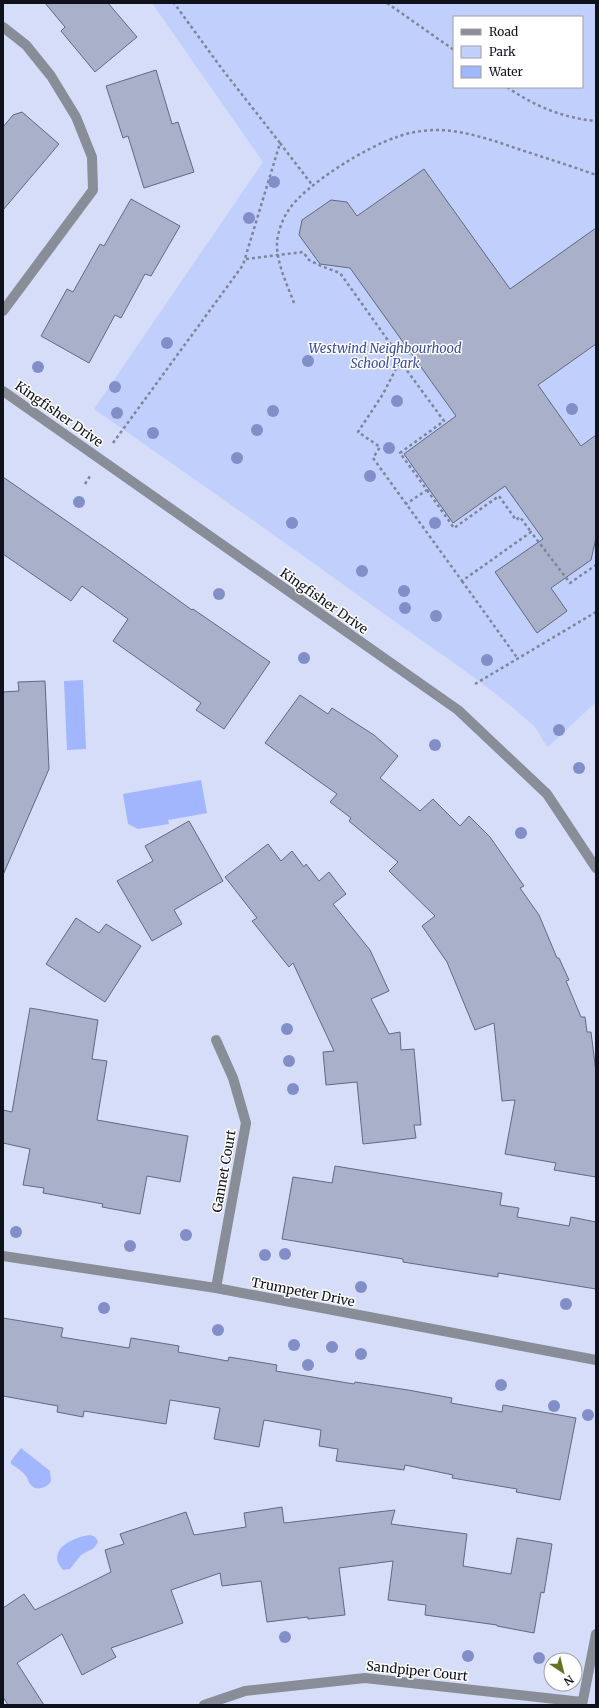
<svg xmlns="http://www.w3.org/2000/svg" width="599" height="1708" font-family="Merriweather,serif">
  <rect width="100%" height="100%" fill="#d5ddf8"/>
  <path fill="#c1cffd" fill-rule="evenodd" d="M152,3H596V702L548,747C541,740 540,732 533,725C486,683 432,648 380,611C286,543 190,476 94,409L263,162ZM454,17H582V87H454Z"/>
  <g fill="#a2b6fd">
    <path d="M83,680L86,749L67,750L64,681Z"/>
    <path d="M201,780L207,813L168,820L169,824L138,829L128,824L123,794Z"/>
    <path d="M21,1448L50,1471L51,1481C47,1488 36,1492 30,1484C28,1482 28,1478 26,1476C22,1471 16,1467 11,1464V1461Z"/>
    <path d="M90,1535C94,1536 96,1537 98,1542L94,1548L81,1555L70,1569L63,1570C45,1550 73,1537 90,1535Z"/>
  </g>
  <g fill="#a8b0ca" stroke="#626981">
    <path d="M45,3H108L137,37L95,72L61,31L65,27Z"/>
    <path d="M156,70L172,124L178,122L194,172L144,188L128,136L123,138L106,86Z"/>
    <path d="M22,112L59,144L3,210V127L13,115Z"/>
    <path d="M424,169L510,289L596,228V344L538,385L581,446L596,435V538L591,560L551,588L567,611L537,633L495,572L543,539L505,486L453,523L404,454L456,416L350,268L320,264L299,235L302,220L331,200L347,202L357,216Z"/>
    <path d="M131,199L180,226L151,276L145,274L121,318L115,315L89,363L41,336L67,289L73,292L100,244L104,246Z"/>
    <path d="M3,477L107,549L192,610L193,609L270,662L224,729L196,710L201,703L113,641L128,619L82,586L71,601L3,554Z"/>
    <path d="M45,681L49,769L3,875V692L19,691L18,682Z"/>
    <path d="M300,695L328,714L332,708L374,735L398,756L380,778L420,811L433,799L460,826L469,816L490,837L524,886L520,888L539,915L557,958H559L569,980L566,981L581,1017H585L587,1032H591L596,1072V1177L554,1170L556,1163L505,1154L515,1100L502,1101L494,1023L475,1030L447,962L422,926L435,916L389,871L398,862L349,821L351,818L330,802L337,794L265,743Z"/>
    <path d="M189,821L223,881L174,910L182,924L152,941L117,881L153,861L145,846Z"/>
    <path d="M268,844L281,861L292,851L304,867L306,864L319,881L329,872L346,894L333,904L370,950L389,991L371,999L389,1034L400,1032L401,1050L414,1049L421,1125H414L416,1138L363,1144L357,1082L326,1085L323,1052L334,1051L293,963L289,967L252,921L257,918L225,877Z"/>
    <path d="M76,918L99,933L106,924L141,946L105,1002L46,964Z"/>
    <path d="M30,1008L98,1020L92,1059L107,1061L97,1120L188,1136L180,1182L147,1176L140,1214L102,1207L103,1204L43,1193L44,1188L23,1185L30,1149L3,1143V1110L12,1112Z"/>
    <path d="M335,1166L502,1193L500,1205L519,1208L517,1217L569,1226L571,1217L596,1222V1289L498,1273V1277L434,1267L403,1262V1259L282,1239L293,1177L332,1183Z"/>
    <path d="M3,1318L63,1328L61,1337L129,1348L131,1338L179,1346L178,1352L228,1361L229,1357L277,1365L276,1371L354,1384L355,1382L408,1390L452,1398L451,1403L502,1412L503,1405L576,1418L560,1500L516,1492L517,1489L452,1478L453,1475L405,1465L404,1470L336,1461L338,1449L319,1446L321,1430L264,1420L259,1447L214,1439L220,1408L170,1400L166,1424L84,1411L83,1417L57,1412L58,1406L3,1396Z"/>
    <path d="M282,1507L284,1523L395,1510L391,1524L467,1534L463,1566L511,1574L517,1538L552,1544L544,1593L541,1592L534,1633L497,1626V1625L425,1615L426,1605L388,1600L393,1561L339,1568L345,1615L308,1619V1617L267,1622L261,1581L222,1586L220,1573L171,1590L183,1623L111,1648L116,1657L82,1675L62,1634L17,1663L44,1705H8L3,1697V1608L24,1594L35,1610L111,1572L105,1550L124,1544L120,1534L186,1512L194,1535L246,1527L244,1513Z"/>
  </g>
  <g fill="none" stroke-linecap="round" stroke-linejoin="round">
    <g stroke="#7f8598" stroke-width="2.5" stroke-dasharray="3 3" stroke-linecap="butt">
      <path d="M387,3L454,50"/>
      <path d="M507,87C534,106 563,118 596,121"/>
      <path d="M280,143L313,186"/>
      <path d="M246,259L303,252L309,260L321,266L340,273L392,346L400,361L383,394L358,432L380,447L373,458L462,581L531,532L570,583L596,565"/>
      <path d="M294,303C287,284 276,262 277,242C278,232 282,220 288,211C304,185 368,146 397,137C410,132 425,130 439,130C467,131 495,141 521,150C546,158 571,166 596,175"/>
      <path d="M400,361L444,421L400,453L427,490L406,504"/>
      <path d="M113,443L243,265L280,143L222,69L174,3"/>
      <path d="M85,484L90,476"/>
      <path d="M427,490L454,528L499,496L516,520L520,517L531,532"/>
      <path d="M462,581L518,659"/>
      <path d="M475,684L596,612"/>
    </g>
    <path stroke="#898d98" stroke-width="10" d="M3,27L26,45L51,76L76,117L92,157L93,190L3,311"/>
    <g stroke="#898d98" stroke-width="10">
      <path d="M3,391L458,710L547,794L596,868"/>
      <path d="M3,1256L216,1288L596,1360"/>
      <path d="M216,1288L246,1123L233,1078L216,1040"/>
      <path d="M204,1705L245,1691L365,1678L582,1702"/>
      <path d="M582,1705L596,1634"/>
    </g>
  </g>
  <g fill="#818ec7">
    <circle cx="274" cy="182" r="6"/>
    <circle cx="249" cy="218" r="6"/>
    <circle cx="167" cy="343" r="6"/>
    <circle cx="308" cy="361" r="6"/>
    <circle cx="38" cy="367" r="6"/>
    <circle cx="115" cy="387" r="6"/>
    <circle cx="397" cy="401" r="6"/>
    <circle cx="572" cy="409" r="6"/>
    <circle cx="273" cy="411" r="6"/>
    <circle cx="117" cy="413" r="6"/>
    <circle cx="257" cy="430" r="6"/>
    <circle cx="153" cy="433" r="6"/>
    <circle cx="389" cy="448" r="6"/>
    <circle cx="237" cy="458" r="6"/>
    <circle cx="370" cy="476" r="6"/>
    <circle cx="79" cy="502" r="6"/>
    <circle cx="292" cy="523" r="6"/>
    <circle cx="435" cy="523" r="6"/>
    <circle cx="362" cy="571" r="6"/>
    <circle cx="404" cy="591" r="6"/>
    <circle cx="219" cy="594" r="6"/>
    <circle cx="405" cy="608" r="6"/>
    <circle cx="436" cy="616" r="6"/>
    <circle cx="304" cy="658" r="6"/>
    <circle cx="487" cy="660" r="6"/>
    <circle cx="559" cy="730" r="6"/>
    <circle cx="435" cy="745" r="6"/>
    <circle cx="579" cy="768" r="6"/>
    <circle cx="521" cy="833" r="6"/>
    <circle cx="287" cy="1029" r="6"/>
    <circle cx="289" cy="1061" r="6"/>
    <circle cx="293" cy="1089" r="6"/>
    <circle cx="16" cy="1232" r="6"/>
    <circle cx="186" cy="1235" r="6"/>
    <circle cx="130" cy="1246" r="6"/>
    <circle cx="285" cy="1254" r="6"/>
    <circle cx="265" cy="1255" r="6"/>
    <circle cx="361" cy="1287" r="6"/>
    <circle cx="566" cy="1304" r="6"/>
    <circle cx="104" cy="1308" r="6"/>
    <circle cx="218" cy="1330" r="6"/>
    <circle cx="294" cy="1345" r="6"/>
    <circle cx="332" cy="1347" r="6"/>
    <circle cx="361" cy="1354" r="6"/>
    <circle cx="308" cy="1365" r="6"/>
    <circle cx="501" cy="1385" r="6"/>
    <circle cx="554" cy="1406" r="6"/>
    <circle cx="588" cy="1415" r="6"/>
    <circle cx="285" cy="1637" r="6"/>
    <circle cx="468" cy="1656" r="6"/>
    <circle cx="539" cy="1658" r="6"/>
  </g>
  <g text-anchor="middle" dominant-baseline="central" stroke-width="3" stroke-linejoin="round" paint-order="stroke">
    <g font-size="13" font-style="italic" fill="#3c4d9f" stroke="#fff">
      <text x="385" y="348">Westwind Neighbourhood<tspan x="385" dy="15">School Park</tspan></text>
    </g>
    <g font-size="13" fill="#0f111b" stroke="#fff">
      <text transform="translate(59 414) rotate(35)">Kingfisher Drive</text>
      <text transform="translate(324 601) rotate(35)">Kingfisher Drive</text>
      <text transform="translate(224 1171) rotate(-80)">Gannet Court</text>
      <text transform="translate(303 1292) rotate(11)">Trumpeter Drive</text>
      <text transform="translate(417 1671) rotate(6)">Sandpiper Court</text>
    </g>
  </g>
  <rect width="599" height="1708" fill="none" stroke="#0f111b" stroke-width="8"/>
  <rect x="453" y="16" width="130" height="72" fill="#ffffff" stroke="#9fa0a4"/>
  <rect x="461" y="29" width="20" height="6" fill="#898d98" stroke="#9fa0a4"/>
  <text x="489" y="36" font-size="12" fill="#0f111b">Road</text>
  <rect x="461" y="46" width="20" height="12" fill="#c1cffd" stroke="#9fa0a4"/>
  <text x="489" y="56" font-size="12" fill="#0f111b">Park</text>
  <rect x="461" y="66" width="20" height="12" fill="#a2b6fd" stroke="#9fa0a4"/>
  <text x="489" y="76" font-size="12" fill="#0f111b">Water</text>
  <g transform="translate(563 1672) rotate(145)"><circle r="19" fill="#ffffff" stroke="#9fa0a4"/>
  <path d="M0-3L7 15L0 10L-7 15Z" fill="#627524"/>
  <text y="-6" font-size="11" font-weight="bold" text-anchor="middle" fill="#0f111b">N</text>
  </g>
</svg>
